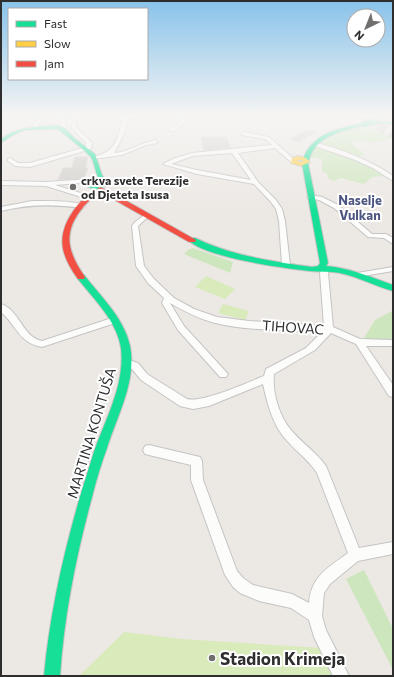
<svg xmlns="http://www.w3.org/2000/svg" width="394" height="677" font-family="Commissioner,sans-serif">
  <rect width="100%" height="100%" fill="#ece8e4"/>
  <g fill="#cee6be">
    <path d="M366,126L393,137V139L368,143L363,140L350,142L365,155L358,156L324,144L322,142L338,133Z"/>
    <path d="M318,148C339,150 367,164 384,176L372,177L364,184L341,178L334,181L329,179L327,174L322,171V159L310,157L313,150Z"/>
    <path d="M193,248L233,262L230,273L184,254L188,250Z"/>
    <path d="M392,311L393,312V342L373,341L364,338L375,320Z"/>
    <path d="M364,570L393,629V670L346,579Z"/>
  </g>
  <g fill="#d9eabb">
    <path d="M206,276L235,289L225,299L195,287Z"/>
    <path d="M223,304L249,311L245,320L218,313Z"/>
    <path d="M124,632L182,639L322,648L335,676H79Z"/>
  </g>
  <g fill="#d1cecb" stroke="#d7d4d0">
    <path d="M307,130L315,132L299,142L291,139Z"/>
    <path d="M201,137H227L230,148L204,150Z"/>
    <path d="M75,157H88L85,168H88L84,178L58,180L63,168H72Z"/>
  </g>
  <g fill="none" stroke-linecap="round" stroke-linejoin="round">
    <path stroke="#c6c3c0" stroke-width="10" stroke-dasharray="10 5" stroke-linecap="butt" d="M365,116L393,134"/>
    <defs>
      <g id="street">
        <path d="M40,116H44L36,129H32L31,128Z"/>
        <path d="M60,116H64L67,132L62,131Z"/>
        <path d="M70,116H74L77,128L92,143L91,149L30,167L15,166L8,161V159L10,158L18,163H30L86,147V143L72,128Z"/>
        <path d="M124,116H142L128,120L122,138L114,153C128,152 141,143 155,140L158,142L157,143L146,145L122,155L93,159V157C120,150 116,138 124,116Z"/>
        <path d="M180,116H184V122L174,131H170V129L180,122Z"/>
        <path d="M244,132L269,137L296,161L291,162L275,148L238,153L258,182L276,200L282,209L285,221L290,265L289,267H283L282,265L279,221L276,209L271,202L254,184L197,174L163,164L173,159L192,153L272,145L265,139L242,135L241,134ZM232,153L251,180L197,170L171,164L192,156Z"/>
        <path d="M314,142C342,150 369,159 393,176V181L373,168L353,159L312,145L311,144Z"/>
        <path d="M90,179L93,181L92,182L55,185L90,196V198L88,199L46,186L1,185V181L46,182Z"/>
        <path d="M310,195L322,197L338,205L372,234H386L393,238V244L384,238L368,237L334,208L319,200L308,198L307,197Z"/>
        <path d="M32,201C43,201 77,200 85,206L82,208C54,204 29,204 1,211V207Z"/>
        <path d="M146,214L149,216L138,226L144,266L154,279L174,298L194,309L217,317L249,321L324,326L320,273L323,267H326L330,269L328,273L333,327L360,339L393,340V346H366L393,385V397L389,396L356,344L331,333L315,350L274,374C272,392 279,416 291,430C302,443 316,452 326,466L359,548L393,542V554L358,561L330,584L324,593L322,616L326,630L349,676H333L314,637L309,620L291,608L259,601L240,593L233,587L225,575L191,480V465L149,455L145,454L143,450L145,446L149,445L200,457L202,461L203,480L237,571L243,578L253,585L292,594L309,603C311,576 328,568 348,553L317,473C308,459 294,450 283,436C272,422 267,402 263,384L209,406L193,409L180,406L141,380L132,369L123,366L121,363L123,360L126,359L138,363L147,374L187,399C203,403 246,383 264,376L266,369L306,348L322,332C289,330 247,331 215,323C199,319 184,311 170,303L184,326L228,374L226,377H220L178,330L162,303L164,298L148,283L136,266L132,226L135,222Z"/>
        <path d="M393,267V271L357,277L353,275L357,273Z"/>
        <path d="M1,304C20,310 22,337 42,341L115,317L119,320L118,322L42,347C19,343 17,326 1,312Z"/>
      </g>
      <g id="fast">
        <path d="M373,121L393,122V124L375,123H373Z"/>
        <path d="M364,123H366V125C343,131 316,135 309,160L306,162L308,163L328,263L326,266C349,268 371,277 393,285V291C375,286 359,277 340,273C330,271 320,272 310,271C283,268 207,258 188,240L189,238H195C232,256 271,261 312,267L318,266L320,263L302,163L305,161L303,160C311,133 340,128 364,123Z"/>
        <path d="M57,125L65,128L74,138L95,154L102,175L108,184L107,185L98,190L88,187L89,182L96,179L100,180C95,173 95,164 91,157C89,154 59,129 57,129L25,130L13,135L1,143V139C19,126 36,127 57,125ZM96,183L100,184L97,186L93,185Z"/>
        <path d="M78,275H84C101,297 124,318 130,346C137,381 117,416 107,448C101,464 96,481 92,497C76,556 64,615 60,676H44C50,612 64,551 82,490C87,475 91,460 96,446C108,415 125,382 121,348C117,321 94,299 78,279L77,277Z"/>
      </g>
      <path id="slow" d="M298,156L306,158L310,162L301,166L291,163L292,158ZM296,160H302L303,161L301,162Z"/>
      <path id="jam" d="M100,187L109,191L196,240L195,242H189L104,194C95,194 90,200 84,206C62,232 67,251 85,277L84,279H78C59,253 56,234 76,207C82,200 89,192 98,191L97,189Z"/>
    </defs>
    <use href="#street" stroke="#c5c4c5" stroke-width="2"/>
    <use href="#fast" stroke="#c5c4c5" stroke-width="2"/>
    <use href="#slow" stroke="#c5c4c5" stroke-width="2"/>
    <use href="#jam" stroke="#c5c4c5" stroke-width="2"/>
    <use href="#street" fill="#fcfcfb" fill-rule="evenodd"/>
    <use href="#fast" fill="#16e098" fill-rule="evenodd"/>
    <use href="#slow" fill="#ffcf43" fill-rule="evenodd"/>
    <use href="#jam" fill="#f24e42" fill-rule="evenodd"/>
    <path stroke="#dfdfe1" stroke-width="1" d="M348,116L368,122L393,134"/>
    <defs>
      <path id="fast-bridge" d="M364,124L375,122"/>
    </defs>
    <use href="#fast-bridge" stroke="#c5c4c5" stroke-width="6" stroke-linecap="butt"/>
    <use href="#fast-bridge" stroke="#16e098" stroke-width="5.5"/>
  </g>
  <linearGradient id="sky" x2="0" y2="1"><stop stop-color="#88c2ea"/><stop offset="0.55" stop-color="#f6f5f3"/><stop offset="1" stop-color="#f6f5f3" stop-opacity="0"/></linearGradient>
  <rect width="394" height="211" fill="url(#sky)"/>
  <g fill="#706f6e" stroke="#fff" stroke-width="1.5">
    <circle cx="73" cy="187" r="4"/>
    <circle cx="212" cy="658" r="4"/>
  </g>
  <g text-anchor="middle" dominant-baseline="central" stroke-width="4" stroke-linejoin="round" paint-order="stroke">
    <g font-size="12" font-weight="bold" fill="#2e2e2e" stroke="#fff" text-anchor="start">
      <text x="81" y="180">crkva svete Terezije<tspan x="81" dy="14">od Djeteta Isusa</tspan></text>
    </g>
    <g font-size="13" font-weight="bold" fill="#4d5680" stroke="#fff">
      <text x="360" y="200">Naselje<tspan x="360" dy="15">Vulkan</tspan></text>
    </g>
    <g font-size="14" fill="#2e2e2e" stroke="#fff">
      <text transform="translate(293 327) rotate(4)">TIHOVAC</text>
      <text transform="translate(91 433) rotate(-73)">MARTINA KONTUŠA</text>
    </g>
    <g font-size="17" font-weight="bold" fill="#2e2e2e" stroke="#fff" text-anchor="start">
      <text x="220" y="658">Stadion Krimeja</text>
    </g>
  </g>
  <rect width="394" height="677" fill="none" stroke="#2e2e2e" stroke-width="4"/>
  <rect x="8" y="8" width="140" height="72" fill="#ffffff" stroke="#ababab"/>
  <rect x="16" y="21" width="20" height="6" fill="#16e098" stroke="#ababab"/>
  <text x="44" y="28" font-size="12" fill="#2e2e2e">Fast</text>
  <rect x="16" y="41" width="20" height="6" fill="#ffcf43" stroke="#ababab"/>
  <text x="44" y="48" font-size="12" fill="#2e2e2e">Slow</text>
  <rect x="16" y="61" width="20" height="6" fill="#f24e42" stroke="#ababab"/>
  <text x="44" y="68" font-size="12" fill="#2e2e2e">Jam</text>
  <g transform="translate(366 28) rotate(223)"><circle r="19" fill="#ffffff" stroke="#ababab"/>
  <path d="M0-3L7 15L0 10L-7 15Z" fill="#706f6e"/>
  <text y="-6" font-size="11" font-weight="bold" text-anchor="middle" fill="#2e2e2e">N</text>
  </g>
</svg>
